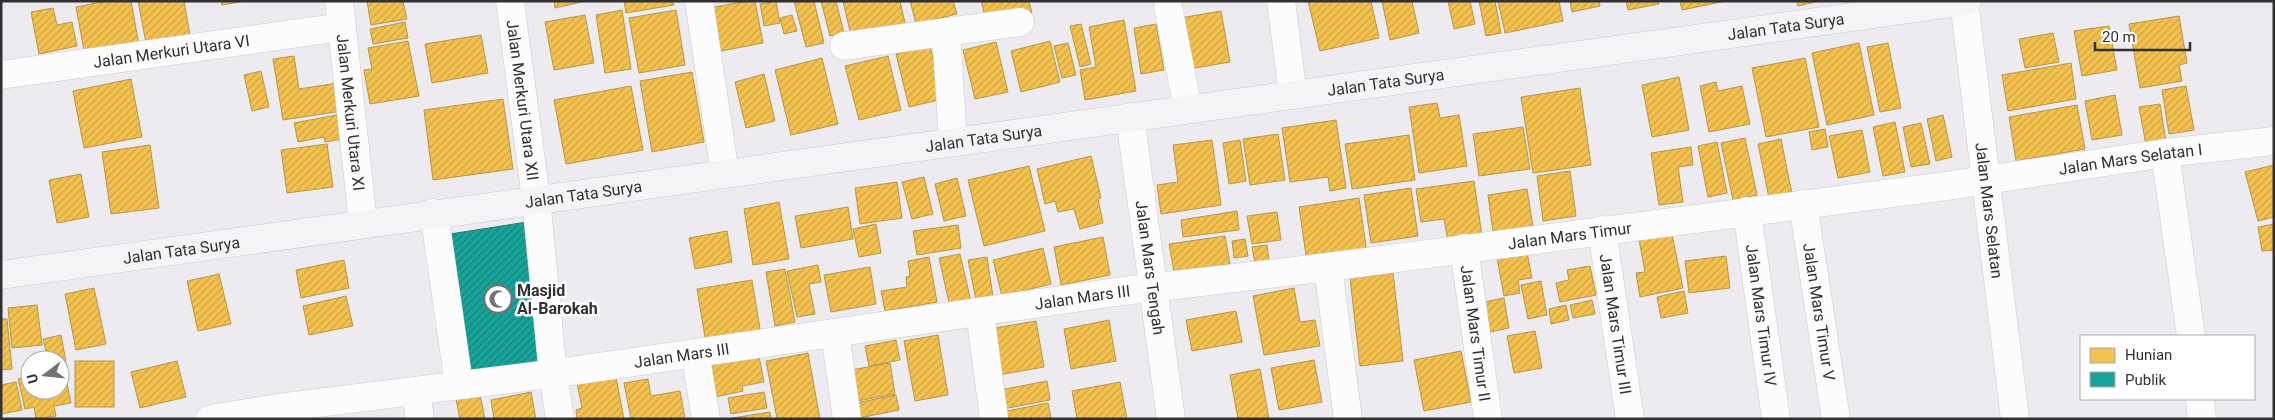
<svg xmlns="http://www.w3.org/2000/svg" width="2275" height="420" font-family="Roboto,sans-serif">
  <defs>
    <pattern id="homes-hatch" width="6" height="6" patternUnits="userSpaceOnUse" patternTransform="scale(1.25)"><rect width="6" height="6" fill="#f2c14e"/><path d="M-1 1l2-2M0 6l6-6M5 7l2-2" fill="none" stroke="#d0a645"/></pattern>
    <pattern id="public-hatch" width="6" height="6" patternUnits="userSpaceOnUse" patternTransform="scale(1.25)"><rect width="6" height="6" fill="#17a398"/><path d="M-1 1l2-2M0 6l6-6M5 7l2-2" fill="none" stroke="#15857d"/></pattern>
  </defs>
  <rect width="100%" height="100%" fill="#edebf0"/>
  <g fill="url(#homes-hatch)" stroke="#b89646">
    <path d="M106,1H131L139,45L85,56L76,7Z"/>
    <path d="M138,1H184L190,35L146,43Z"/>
    <path d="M221,1H245L222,5Z"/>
    <path d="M367,1H403L407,19L371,25Z"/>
    <path d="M554,1H586L555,8Z"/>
    <path d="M624,1H673L674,5L626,13Z"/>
    <path d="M748,1H755L763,43L716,52L708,8Z"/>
    <path d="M776,1L780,23L764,26L760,4Z"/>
    <path d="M794,1H814L824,43L806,47Z"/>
    <path d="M821,1H836L844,33L830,36Z"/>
    <path d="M843,1H900L906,27L852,40Z"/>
    <path d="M910,1H953L957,14L916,24Z"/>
    <path d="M981,1H1029L1032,13L987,24Z"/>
    <path d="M1308,1H1371L1379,38L1320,51Z"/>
    <path d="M1382,1H1412L1419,33L1390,40Z"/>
    <path d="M1448,1H1470L1475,24L1454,29Z"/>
    <path d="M1479,1H1495L1501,33L1486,36Z"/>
    <path d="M1498,1H1559L1563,21L1505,33Z"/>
    <path d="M1570,1H1599L1600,6L1572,12Z"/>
    <path d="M1626,1H1658L1659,4L1628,10Z"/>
    <path d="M1680,1H1726L1682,10Z"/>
    <path d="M1797,1H1820L1798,6Z"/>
    <path d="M53,8L57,25L72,22L77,46L39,54L31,12Z"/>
    <path d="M622,10L631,69L605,73L596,15Z"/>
    <path d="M676,10L685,65L639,73L629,18Z"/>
    <path d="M1221,11L1230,62L1189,69L1180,18Z"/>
    <path d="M585,15L594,63L554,70L545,22Z"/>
    <path d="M792,15L797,31L784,34L780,18Z"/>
    <path d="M2179,16L2187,63L2179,65L2182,81L2140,88L2129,24Z"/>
    <path d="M1124,20L1136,91L1085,100L1080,70L1096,67L1089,27Z"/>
    <path d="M405,22L408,38L373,44L370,29Z"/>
    <path d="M1081,24L1091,64L1080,67L1070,26Z"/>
    <path d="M1156,24L1164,70L1141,74L1134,28Z"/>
    <path d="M2109,26L2117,70L2082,76L2074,31Z"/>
    <path d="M2053,33L2059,62L2025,68L2019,39Z"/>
    <path d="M481,35L488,73L432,83L425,44Z"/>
    <path d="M408,41L419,96L370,104L364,70L372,69L368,48Z"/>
    <path d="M1050,41L1060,82L1021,92L1011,51Z"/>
    <path d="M996,42L1008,92L975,99L963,50Z"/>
    <path d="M1068,43L1076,75L1062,78L1054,46Z"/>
    <path d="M1859,43L1874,115L1827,125L1812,53Z"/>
    <path d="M1888,43L1901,108L1880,112L1867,47Z"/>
    <path d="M930,46L943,99L909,107L896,54Z"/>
    <path d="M294,56L299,89L337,83L342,111L283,120L273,59Z"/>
    <path d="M888,56L901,110L859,120L845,66Z"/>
    <path d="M822,58L838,124L791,135L775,70Z"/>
    <path d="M1805,58L1819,127L1766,137L1752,68Z"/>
    <path d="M2071,63L2076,99L2008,111L2002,75Z"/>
    <path d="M261,71L269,107L252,111L244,75Z"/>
    <path d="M692,72L704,142L652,152L640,81Z"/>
    <path d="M764,74L775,121L746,128L735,82Z"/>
    <path d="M1679,77L1689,130L1652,137L1642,85Z"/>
    <path d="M131,79L142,137L84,148L73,91Z"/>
    <path d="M1716,82L1718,91L1742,86L1750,124L1709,132L1700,86Z"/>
    <path d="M631,86L643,150L566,164L554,100Z"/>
    <path d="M2186,86L2194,130L2169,134L2162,90Z"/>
    <path d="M1580,88L1591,165L1533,173L1521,97Z"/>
    <path d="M2115,95L2122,135L2092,140L2085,101Z"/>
    <path d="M503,99L513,169L433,180L424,110Z"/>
    <path d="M1437,103L1440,118L1459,115L1467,166L1419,173L1409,107Z"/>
    <path d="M2160,104L2166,141L2146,145L2139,107Z"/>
    <path d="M2077,105L2085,149L2016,161L2009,117Z"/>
    <path d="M337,115V118L344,117L348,138L325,142L324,137L298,142L294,123Z"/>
    <path d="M1943,115L1952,157L1936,161L1927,119Z"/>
    <path d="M1336,120L1346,188L1330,191L1328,177L1290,182L1282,128Z"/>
    <path d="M1895,122L1905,172L1883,176L1873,127Z"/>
    <path d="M1921,123L1930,164L1911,167L1903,127Z"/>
    <path d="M1523,127L1530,169L1479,176L1473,134Z"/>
    <path d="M1825,129L1828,147L1812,150L1809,132Z"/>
    <path d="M1862,130L1870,172L1838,178L1829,136Z"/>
    <path d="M1278,134L1285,180L1250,185L1243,139Z"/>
    <path d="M1409,135L1415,180L1352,189L1345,144Z"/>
    <path d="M1745,138L1757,195L1733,200L1721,143Z"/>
    <path d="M1781,139L1793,199L1770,203L1758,144Z"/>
    <path d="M1212,140L1221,205L1161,214L1157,185L1178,182L1173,145Z"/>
    <path d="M1240,140L1246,181L1229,184L1223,143Z"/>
    <path d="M1717,142L1727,193L1708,197L1698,146Z"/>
    <path d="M327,144L333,187L287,193L281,150Z"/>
    <path d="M150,145L159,208L111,214L102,152Z"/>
    <path d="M1691,147L1693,165L1678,167L1683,202L1659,205L1651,153Z"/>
    <path d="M1091,156L1101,198L1098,199L1103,223L1080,229L1074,209L1058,212L1055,201L1045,204L1037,169Z"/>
    <path d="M2274,165V217L2258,221L2245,172Z"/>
    <path d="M1029,166L1045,231L984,246L968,180Z"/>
    <path d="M1570,171L1576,216L1543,221L1537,176Z"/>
    <path d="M81,174L89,217L57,223L49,180Z"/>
    <path d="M924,177L933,214L912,219L902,182Z"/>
    <path d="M957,178L966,216L944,221L935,184Z"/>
    <path d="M1474,181L1482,236L1448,241L1444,219L1421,222L1416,189Z"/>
    <path d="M897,182L902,218L860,224L855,188Z"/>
    <path d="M1411,188L1418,236L1371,243L1364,195Z"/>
    <path d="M1527,189L1533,227L1493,232L1488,195Z"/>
    <path d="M1359,198L1367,253L1307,262L1299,207Z"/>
    <path d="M779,202L789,259L753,265L744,209Z"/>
    <path d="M848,207L853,239L801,248L795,216Z"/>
    <path d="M1237,211L1239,230L1183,237L1181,220Z"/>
    <path d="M1277,212L1281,240L1252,244L1247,216Z"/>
    <path d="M876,224L881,253L859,257L853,229Z"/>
    <path d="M2274,224V250L2262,251L2258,227Z"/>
    <path d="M958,225L961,248L917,255L913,231Z"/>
    <path d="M727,231L732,262L695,269L689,238Z"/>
    <path d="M1672,234L1683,288L1640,297L1636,273L1645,272L1639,240Z"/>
    <path d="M1225,236L1230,264L1174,272L1169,244Z"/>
    <path d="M1103,237L1110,275L1061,285L1054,247Z"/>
    <path d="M1245,239L1248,256L1234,258L1232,241Z"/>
    <path d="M1267,245L1269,260L1255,263L1252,247Z"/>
    <path d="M1043,248L1051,284L1002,296L993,260Z"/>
    <path d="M1527,252L1532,278L1518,280L1520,293L1504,296L1497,258Z"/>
    <path d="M960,254L971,302L950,307L939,258Z"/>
    <path d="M1726,256L1730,288L1689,293L1685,261Z"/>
    <path d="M929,257L937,302L885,311L881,291L907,287L906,277L910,276L908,261Z"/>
    <path d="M987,257L993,297L976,300L968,260Z"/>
    <path d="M344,260L349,288L301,298L296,270Z"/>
    <path d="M818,265L821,282L809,284L815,314L797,317L787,271Z"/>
    <path d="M1590,266L1596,295L1560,302L1556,283L1569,280L1567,270Z"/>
    <path d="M870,267L876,304L831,312L824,275Z"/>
    <path d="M785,269L795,322L775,326L766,272Z"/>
    <path d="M1393,273L1403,361L1360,366L1350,278Z"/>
    <path d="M219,274L231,324L198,331L187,281Z"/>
    <path d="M752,280L761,335L706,343L697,289Z"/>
    <path d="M1541,281L1547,315L1528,319L1521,285Z"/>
    <path d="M94,288L106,344L76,350L65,294Z"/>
    <path d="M1294,288L1300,322L1315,320L1320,346L1264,355L1253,296Z"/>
    <path d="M1684,291L1688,313L1661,318L1657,297Z"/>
    <path d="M346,296L353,326L309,335L303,306Z"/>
    <path d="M1504,298L1509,328L1490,332L1484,302Z"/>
    <path d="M1592,300L1595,314L1573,318L1570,305Z"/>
    <path d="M37,305L42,345L12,348L8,308Z"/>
    <path d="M1566,305L1569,320L1551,324L1549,309Z"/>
    <path d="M1236,311L1242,342L1192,351L1186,320Z"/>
    <path d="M1,319H7L12,369L1,370Z"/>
    <path d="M1109,320L1116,361L1071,369L1064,329Z"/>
    <path d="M1036,321L1044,367L998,375L989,329Z"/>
    <path d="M1535,331L1542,368L1514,373L1507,336Z"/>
    <path d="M61,335L66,362L60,363V360H48L43,339Z"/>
    <path d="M938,335L948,395L915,401L904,341Z"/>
    <path d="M896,340L900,360L869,366L865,346Z"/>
    <path d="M1461,351L1471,402L1424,411L1414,360Z"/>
    <path d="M808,353L820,419H777L766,361Z"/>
    <path d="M759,356L764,382L742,386L743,391L715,397L710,365Z"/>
    <path d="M1314,360L1322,402L1279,410L1271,368Z"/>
    <rect x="75" y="361" width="39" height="46"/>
    <path d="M177,361L186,397L140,408L131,372Z"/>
    <path d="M890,363L895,394L857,401L851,370Z"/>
    <path d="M64,369L71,403L54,406L56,416L36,419L34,407L25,409L18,379L30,377V390H60V370Z"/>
    <path d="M1260,369L1269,419H1238L1230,375Z"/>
    <path d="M616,377L624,419H577L576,410L582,408L577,383Z"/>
    <path d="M648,379L651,396L680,391L685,419H631L624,383Z"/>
    <path d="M1047,381L1050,400L1003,409L1000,390Z"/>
    <path d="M16,382L22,410L1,414V385Z"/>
    <path d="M1120,382L1127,419H1077L1072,391Z"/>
    <path d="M479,390L485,419H460L455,394Z"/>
    <path d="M531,392L536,419H494L491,400Z"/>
    <path d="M764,392L767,408L731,414L728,398Z"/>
    <path d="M896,395L899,410L859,418L856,403Z"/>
    <path d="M1048,403L1051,419H1003L1002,412Z"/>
    <path d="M770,412L771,419L732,418Z"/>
  </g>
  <path fill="url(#public-hatch)" stroke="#1f8079" d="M527,222L545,364L470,373L450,234Z"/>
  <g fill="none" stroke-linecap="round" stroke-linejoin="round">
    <defs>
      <g id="street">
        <path id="s1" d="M339,1L363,223"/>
        <path id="s2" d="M510,1L536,199L553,373L560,419"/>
        <path d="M699,1L725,173"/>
        <path d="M1281,1L1293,95"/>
        <path id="s3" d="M1964,1L2015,419"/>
        <path d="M1168,7L1188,109"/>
        <path d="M844,46L946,32"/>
        <path id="s4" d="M1,75L342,27"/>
        <path id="s5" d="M1130,117L1171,419"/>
        <path d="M953,141L946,32L1020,22"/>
        <path d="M2165,153L2191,336"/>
        <path id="s6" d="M1803,204L1836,419"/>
        <path id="s7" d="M1747,211L1776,419"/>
        <path d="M433,213L436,226L459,385"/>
        <path id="s8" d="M1602,230L1630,419"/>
        <path id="s9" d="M1464,248L1488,419"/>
        <path d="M1328,267L1348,419"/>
        <path d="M980,313L994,419"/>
        <path d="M835,333L847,419"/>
        <path d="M695,353L706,419"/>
        <path d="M416,391L420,419"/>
        <path d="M2200,399L2202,419"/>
        <path id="s10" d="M210,419L278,408L558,373L1116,292L1328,267L1946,186L2165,153L2274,141"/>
      </g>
      <g id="secondary">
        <path id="s11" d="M1,275L1967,1"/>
      </g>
    </defs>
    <use href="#street" stroke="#cbc9cd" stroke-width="29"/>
    <use href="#secondary" stroke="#cbc9cd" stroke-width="29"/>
    <use href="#street" stroke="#fcfcfd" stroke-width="28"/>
    <use href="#secondary" stroke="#f4f3f6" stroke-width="28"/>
  </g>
  <defs>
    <symbol id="mosque-ring" viewBox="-11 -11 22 22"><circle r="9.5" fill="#fff" stroke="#737174" stroke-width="1.5"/><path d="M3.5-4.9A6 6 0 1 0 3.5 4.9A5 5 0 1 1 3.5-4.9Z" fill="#737174"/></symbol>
  </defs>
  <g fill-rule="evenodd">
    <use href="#mosque-ring" x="482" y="283" width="32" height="32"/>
  </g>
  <g text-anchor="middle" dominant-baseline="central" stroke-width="5" stroke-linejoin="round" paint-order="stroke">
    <g font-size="16" fill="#313032" stroke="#fff">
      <text stroke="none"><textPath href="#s11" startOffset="1802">Jalan Tata Surya</textPath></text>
      <text stroke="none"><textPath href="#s4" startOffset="172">Jalan Merkuri Utara VI</textPath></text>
      <text stroke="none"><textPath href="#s11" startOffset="1398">Jalan Tata Surya</textPath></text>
      <text stroke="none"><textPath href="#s2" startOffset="100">Jalan Merkuri Utara XII</textPath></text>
      <text stroke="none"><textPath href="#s1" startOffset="112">Jalan Merkuri Utara XI</textPath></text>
      <text stroke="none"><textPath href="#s11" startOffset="992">Jalan Tata Surya</textPath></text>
      <text stroke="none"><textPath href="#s10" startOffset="1938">Jalan Mars Selatan I</textPath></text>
      <text stroke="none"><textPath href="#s11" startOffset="588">Jalan Tata Surya</textPath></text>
      <text stroke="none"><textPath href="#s3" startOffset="211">Jalan Mars Selatan</textPath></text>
      <text stroke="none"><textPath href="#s10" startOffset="1372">Jalan Mars Timur</textPath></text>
      <text stroke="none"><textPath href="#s11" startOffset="182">Jalan Tata Surya</textPath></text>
      <text stroke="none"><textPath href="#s5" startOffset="152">Jalan Mars Tengah</textPath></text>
      <text stroke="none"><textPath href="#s10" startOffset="881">Jalan Mars III</textPath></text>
      <text stroke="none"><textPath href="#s6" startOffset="109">Jalan Mars Timur V</textPath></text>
      <text stroke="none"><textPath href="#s7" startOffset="105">Jalan Mars Timur IV</textPath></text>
      <text stroke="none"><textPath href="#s8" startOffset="95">Jalan Mars Timur III</textPath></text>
      <text stroke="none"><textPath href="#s9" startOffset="86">Jalan Mars Timur II</textPath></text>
      <text stroke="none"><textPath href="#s10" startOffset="476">Jalan Mars III</textPath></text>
    </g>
    <g font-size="16" font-weight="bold" fill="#313032" stroke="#fff" text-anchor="start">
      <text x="517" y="290">Masjid<tspan x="517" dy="18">Al-Barokah</tspan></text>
    </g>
  </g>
  <rect width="2275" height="420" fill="none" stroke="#313032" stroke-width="5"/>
  <rect x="2080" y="335" width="175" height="65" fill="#ffffff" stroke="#adacad"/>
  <rect x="2090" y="348" width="25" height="15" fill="#f2c14e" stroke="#adacad"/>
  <text x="2125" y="360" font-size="15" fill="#313032">Hunian</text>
  <rect x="2090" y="372" width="25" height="15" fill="#17a398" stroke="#adacad"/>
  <text x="2125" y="385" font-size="15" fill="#313032">Publik</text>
  <g transform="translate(45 375) rotate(254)"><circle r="24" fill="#ffffff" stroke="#adacad"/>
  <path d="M0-4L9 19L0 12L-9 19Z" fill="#737174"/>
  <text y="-8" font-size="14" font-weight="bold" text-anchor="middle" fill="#313032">U</text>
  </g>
  <path d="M2095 42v8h95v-8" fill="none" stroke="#313032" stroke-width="2.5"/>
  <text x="2102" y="42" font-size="15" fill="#313032" stroke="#ffffff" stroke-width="4" paint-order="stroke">20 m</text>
</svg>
